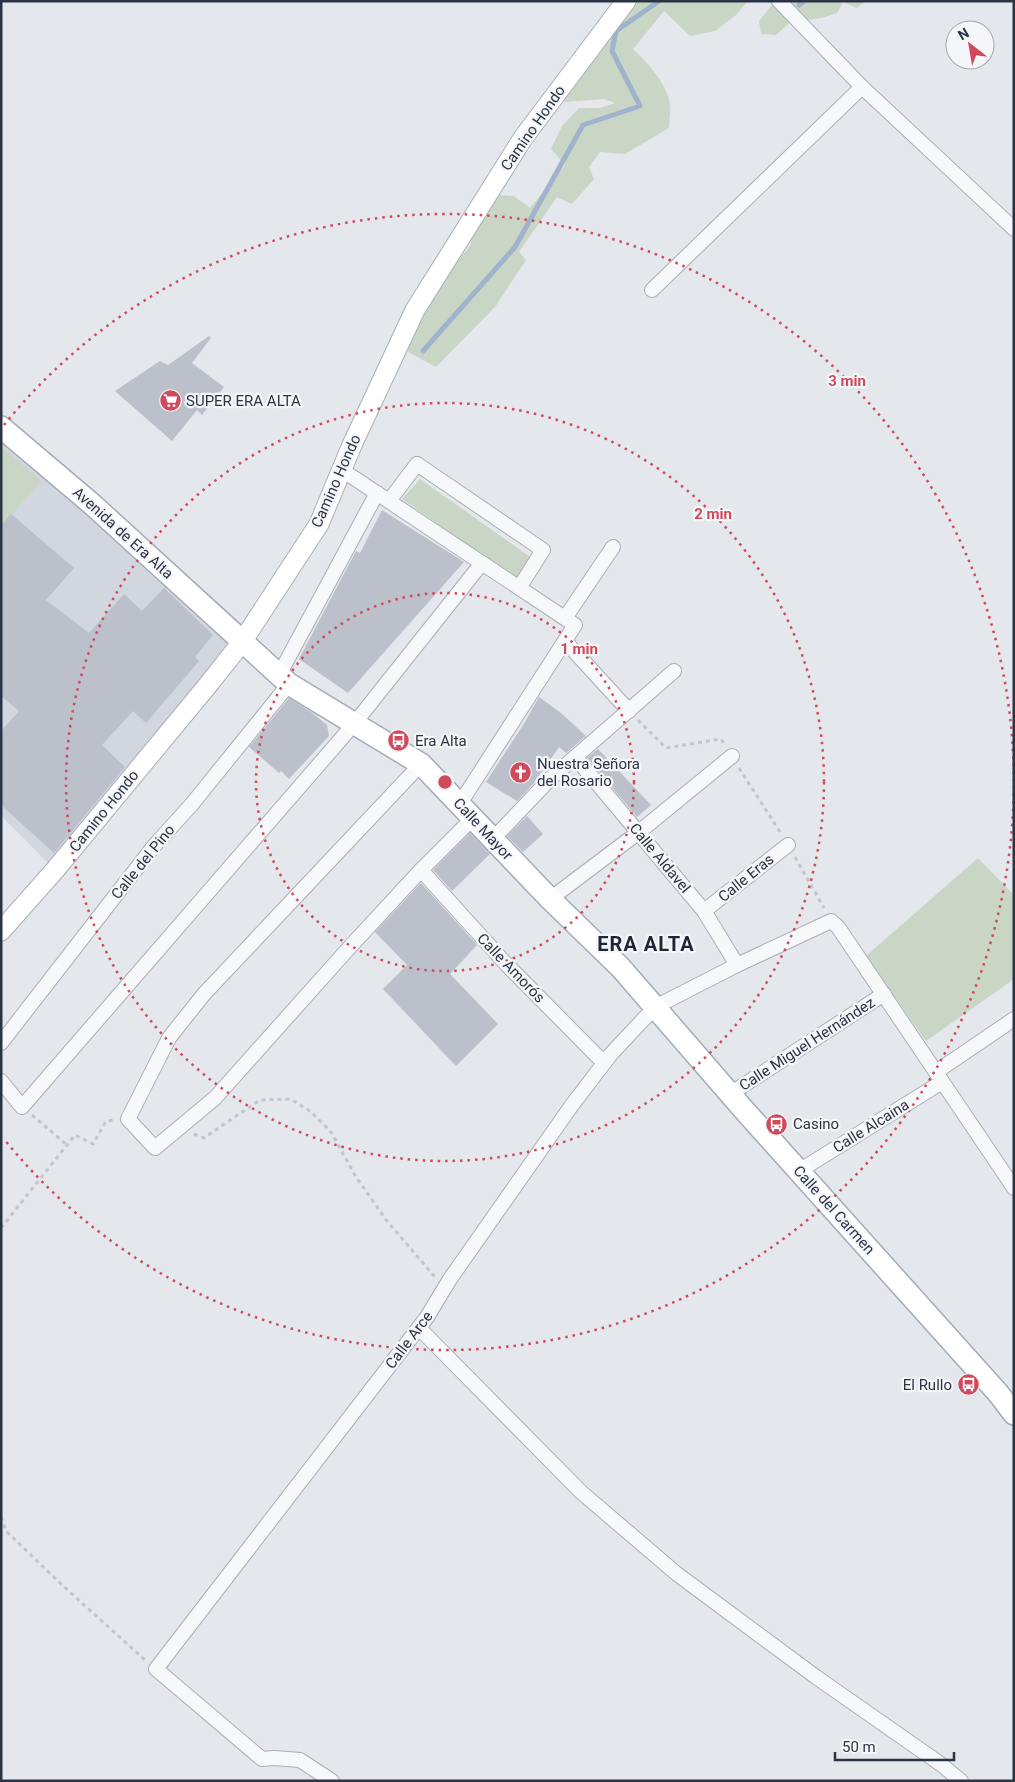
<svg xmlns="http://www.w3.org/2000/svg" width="1015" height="1782" font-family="Roboto,sans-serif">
  <rect width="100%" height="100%" fill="#e4e7ec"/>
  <path fill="#d2d6de" d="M1,427L242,642L55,870L1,816Z"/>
  <g fill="#c9d6c5">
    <path d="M632,1H748L736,15L715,31L690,36L664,11L633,49C648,63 667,84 670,104C671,112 669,121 669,128L625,154L600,152L589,167L594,179L572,204L557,197L519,252L526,260L495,307L436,367L408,352L415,325L439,286L471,244L472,228L494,195L514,196L530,208L565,165L551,149L562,126L579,108H600L615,103L604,99L565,102L559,96Z"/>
    <path d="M769,1H865L857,8L843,2L837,13L822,18L790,22L776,35L761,34L759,21L772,5Z"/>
    <path d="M1,446L41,481L1,527Z"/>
    <path d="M420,479L533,559L517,579L402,499Z"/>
    <path d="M978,858L1014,895V979L926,1041L866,956Z"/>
  </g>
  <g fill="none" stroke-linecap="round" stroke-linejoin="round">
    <g stroke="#9fb4cc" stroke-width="5">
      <path d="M799,5L804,1"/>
      <path d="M423,351L515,247L583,125L640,106L612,51L616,31L659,1"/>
    </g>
  </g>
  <g fill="#bbc0ca">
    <path d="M209,336L211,338L192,363L224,387L202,415L197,410L172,441L115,391L160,361L168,365Z"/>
    <path d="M382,510L464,562L348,693L299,659L356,551L360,553Z"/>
    <path d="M11,514L74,568L46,600L89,633L124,594L142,611L164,588L213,635L195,657L199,661L146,723L133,711L102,745L125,767L54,853L1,805V731L19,711L1,696V526Z"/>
    <path d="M539,697L561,713L586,736L566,753L559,747L533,784L517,801L486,782L525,722Z"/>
    <path d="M289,698L311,712L327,725L329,736L289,779L281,771L279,773L249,747Z"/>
    <path d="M598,749L651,805L637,817L587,758Z"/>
    <path d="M527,816L543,834L523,852L507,836Z"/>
    <path d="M470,833L490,854L452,891L433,870Z"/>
    <path d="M421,883L477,945L450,974L498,1024L456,1066L383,989L407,965L375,932Z"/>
  </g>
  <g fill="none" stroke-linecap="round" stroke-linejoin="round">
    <defs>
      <g id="minor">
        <path d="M779,1L862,87L1014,229"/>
        <path d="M652,290L862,87"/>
        <path d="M342,470L575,625L459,805"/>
        <path d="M389,501L417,464L543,550L519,588"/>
        <path d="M565,618L613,547"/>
        <path d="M565,641L629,711"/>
        <path d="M279,675L377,493"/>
        <path d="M576,758L704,911L737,965"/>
        <path d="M421,764L204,994L169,1038L128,1119L155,1148L215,1098L348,949L421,870L472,819"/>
        <path d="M492,840L551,778L674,671"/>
        <path d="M421,870L507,965L604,1063"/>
        <path d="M550,899L639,832L732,756"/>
        <path d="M704,911L788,845"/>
        <path d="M1,1043L154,846L192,804L289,684"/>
        <path d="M936,1072L1014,1019"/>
        <path d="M1,1081L22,1107L354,724L482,563"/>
        <path d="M730,1094L884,994"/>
        <path d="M799,1171L942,1082"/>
        <path d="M419,1328L581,1492L677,1574L816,1677L942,1765L961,1781"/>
        <path d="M332,1781L300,1760L274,1758L262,1759L156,1669L427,1317L450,1279L572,1105L611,1054L655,1007L737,965L831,921L838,927L1014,1188"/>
      </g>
      <path id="secondary" d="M1,931L55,870L208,685L242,642L319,524L352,445L415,310L523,138L626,1"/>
      <path id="primary" d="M1,427L93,505L289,684L421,764L550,899L621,968L744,1110L998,1393L1014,1414"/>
    </defs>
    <use href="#minor" stroke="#a9aeb7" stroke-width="16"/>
    <use href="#secondary" stroke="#a9aeb7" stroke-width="21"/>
    <use href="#primary" stroke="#a3abb8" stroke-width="24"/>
    <g stroke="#c2c5cb" stroke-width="3" stroke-dasharray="4 4" stroke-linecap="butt">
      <path d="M638,720L666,748L721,739L726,746"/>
      <path d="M739,768L782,835"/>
      <path d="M795,857L824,908"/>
      <path d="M32,1115L67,1145"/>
      <path d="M194,1134L204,1138L260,1100L291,1099L311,1112L331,1132L356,1177L387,1221L435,1277"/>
      <path d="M1,1228L75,1135L93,1144L106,1121L116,1120"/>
      <path d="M1,1517L6,1531L61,1584L145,1660"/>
    </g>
    <use href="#minor" stroke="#f7f8fa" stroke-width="14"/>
    <use href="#secondary" stroke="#fff" stroke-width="19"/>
    <use href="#primary" stroke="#fff" stroke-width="21"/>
  </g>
  <g fill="none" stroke="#d1495b" stroke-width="2.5" stroke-dasharray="2.5 5">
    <circle cx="445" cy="782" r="189"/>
    <circle cx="445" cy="782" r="379"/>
    <path d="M4 425A568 568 0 1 1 4 1139"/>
  </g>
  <defs>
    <symbol id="supermarket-disc" viewBox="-11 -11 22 22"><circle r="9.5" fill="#d1495b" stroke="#f4f6f9"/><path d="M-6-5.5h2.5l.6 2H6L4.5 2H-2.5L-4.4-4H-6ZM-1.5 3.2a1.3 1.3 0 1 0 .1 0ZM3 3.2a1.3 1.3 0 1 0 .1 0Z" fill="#fff"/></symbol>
    <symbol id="bus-disc" viewBox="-11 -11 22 22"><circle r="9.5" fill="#d1495b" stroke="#f4f6f9"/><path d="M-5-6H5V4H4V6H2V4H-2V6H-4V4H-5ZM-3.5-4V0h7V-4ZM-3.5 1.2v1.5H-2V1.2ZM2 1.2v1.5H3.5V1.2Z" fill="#fff"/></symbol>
    <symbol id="church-disc" viewBox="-11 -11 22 22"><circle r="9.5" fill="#d1495b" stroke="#f4f6f9"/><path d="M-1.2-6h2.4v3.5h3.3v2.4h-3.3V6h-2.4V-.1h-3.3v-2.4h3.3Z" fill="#fff"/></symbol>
  </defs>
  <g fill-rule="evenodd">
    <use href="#supermarket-disc" x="158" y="388" width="25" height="25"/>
    <use href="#bus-disc" x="386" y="728" width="25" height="25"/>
    <use href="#church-disc" x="508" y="760" width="25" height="25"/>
    <use href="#bus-disc" x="764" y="1112" width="25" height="25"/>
    <use href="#bus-disc" x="956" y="1372" width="25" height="25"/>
  </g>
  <g text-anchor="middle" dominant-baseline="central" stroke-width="4.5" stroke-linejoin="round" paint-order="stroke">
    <g font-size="15" fill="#2b3445" stroke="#f4f6f9">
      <text transform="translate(533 128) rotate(-55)">Camino Hondo</text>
      <text transform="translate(336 481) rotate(-66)">Camino Hondo</text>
      <text transform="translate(123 533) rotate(42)">Avenida de Era Alta</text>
      <text transform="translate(104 811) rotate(-51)">Camino Hondo</text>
      <text transform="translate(483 829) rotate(47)">Calle Mayor</text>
      <text transform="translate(660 858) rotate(50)">Calle Aldavel</text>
      <text transform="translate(143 862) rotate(-51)">Calle del Pino</text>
      <text transform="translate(746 878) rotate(-39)">Calle Eras</text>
      <text transform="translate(511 968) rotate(46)">Calle Amorós</text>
      <text transform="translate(807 1044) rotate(-33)">Calle Miguel Hernández</text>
      <text transform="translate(871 1126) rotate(-32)">Calle Alcaina</text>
      <text transform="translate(834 1210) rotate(48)">Calle del Carmen</text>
      <text transform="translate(409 1340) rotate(-53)">Calle Arce</text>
    </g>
    <g font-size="15" fill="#2b3445" stroke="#f4f6f9" text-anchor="start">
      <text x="186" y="401">SUPER ERA ALTA</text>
      <text x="415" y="741">Era Alta</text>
      <text x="537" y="764">Nuestra Señora<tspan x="537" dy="17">del Rosario</tspan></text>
      <text x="793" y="1124">Casino</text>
      <text x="952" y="1385" text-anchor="end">El Rullo</text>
    </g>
    <g font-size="20" font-weight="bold" letter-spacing="1" fill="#1d2536" stroke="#f4f6f9">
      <text x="646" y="944">ERA ALTA</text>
    </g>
  </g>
  <circle cx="445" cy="782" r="8" fill="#d1495b" stroke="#f4f6f9" stroke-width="2.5"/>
  <g font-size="15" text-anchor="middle" font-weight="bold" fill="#d1495b" stroke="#f4f6f9" stroke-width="4.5" stroke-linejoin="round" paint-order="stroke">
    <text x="847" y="386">3 min</text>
    <text x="713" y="519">2 min</text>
    <text x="579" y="654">1 min</text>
  </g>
  <rect width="1015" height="1782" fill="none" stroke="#2b3445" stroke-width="5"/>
  <g transform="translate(970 45) rotate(329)"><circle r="24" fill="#f4f6f9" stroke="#a4a8b1"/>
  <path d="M0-4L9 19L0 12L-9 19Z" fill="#d1495b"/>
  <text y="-8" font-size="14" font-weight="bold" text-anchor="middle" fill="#2b3445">N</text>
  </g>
  <path d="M835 1752v8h119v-8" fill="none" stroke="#2b3445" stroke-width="2.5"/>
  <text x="842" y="1752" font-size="15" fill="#2b3445" stroke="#f4f6f9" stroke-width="4" paint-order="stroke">50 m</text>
</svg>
